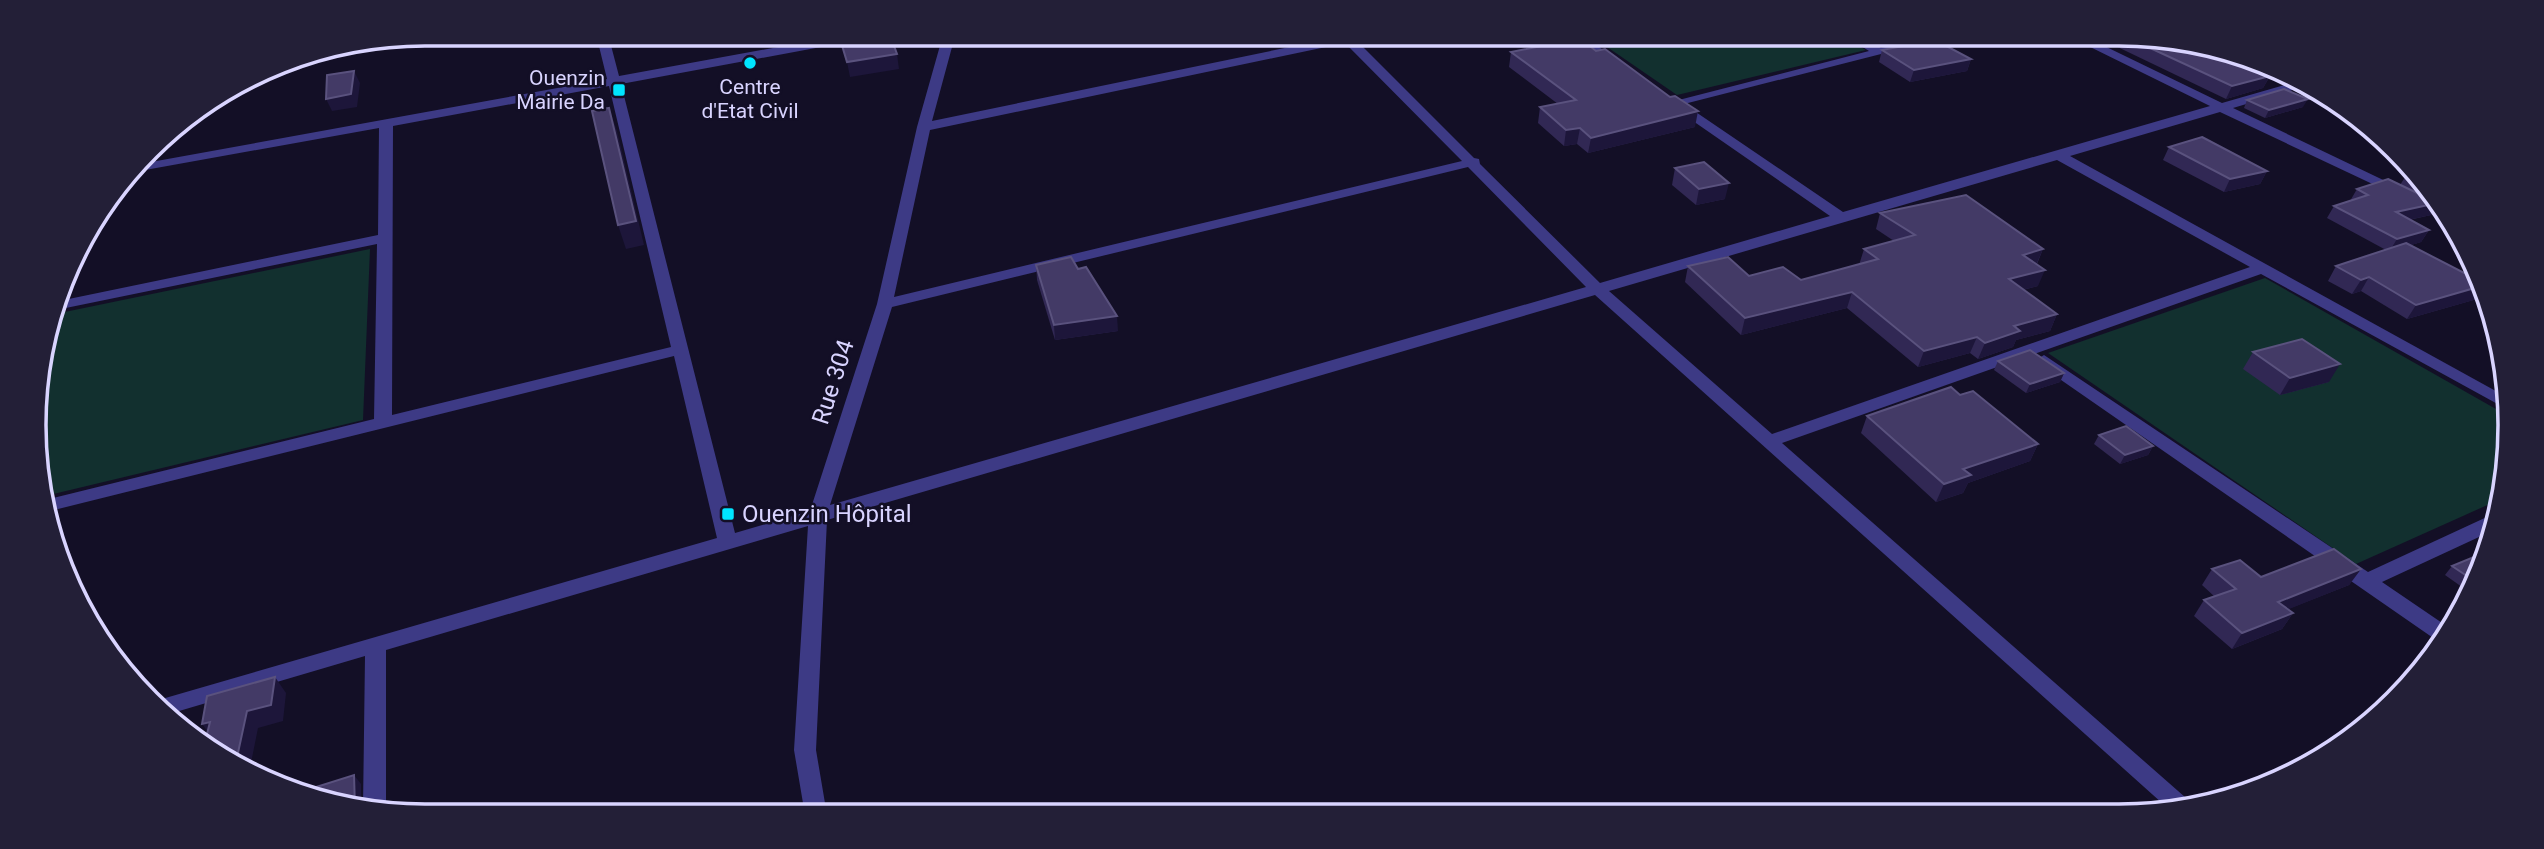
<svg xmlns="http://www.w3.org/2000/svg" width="2544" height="849" font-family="Roboto,sans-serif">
  <rect width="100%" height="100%" fill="#130f26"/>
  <g fill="#12302f">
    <path d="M1594,38L1846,39L1866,50L1677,95Z"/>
    <path d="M370,249L363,420L45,496L37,374L55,314Z"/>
    <path d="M2265,278L2503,413V498L2356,564L2048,353Z"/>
  </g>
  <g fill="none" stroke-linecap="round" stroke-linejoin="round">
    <g fill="#3d3a85" fill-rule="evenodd">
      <path d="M596,34H608L619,76L844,35H870L864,39L621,84L735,533L810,511L877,304L917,127L943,35L955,36L932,121L1338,37H1362L1356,40L1474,158L1479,159L1480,164L1600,283L1830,216L1667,103L1869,51L1850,39H1865L1881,48L1917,40H1936L1684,104L1843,212L2210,106L2076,40H2092L2222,103L2295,82L2306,86L2233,108L2446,210L2451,221L2220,112L2070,156L2503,395V407L2261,274L1782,443L2194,805L2172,812L1595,295L827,520L816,750L826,809H804L794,750L808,526L386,650V808H363L365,656L169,714L155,701L717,538L674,356L46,512L45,500L374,419L377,244L56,310L59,301L378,235L379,128L134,172L140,164L607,79ZM1345,43L1462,161L894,297L930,130ZM609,86L671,347L392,415L393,126ZM2057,160L2250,267L1772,434L1609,291ZM1468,167L1586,287L830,505L892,307Z"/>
      <path d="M1573,38H1587L1622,64L1612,67Z"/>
      <path d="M2044,355L2368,572L2489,516L2498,515L2492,531L2382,582L2451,629L2441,642H2439L2038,364L2036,360Z"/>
    </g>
  </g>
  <g fill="#312854">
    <path d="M1415,38H1580L1695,127L1588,153L1577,144L1564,146L1538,123L1540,107L1558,104L1509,67L1511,52L1554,44L1553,39L1416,44Z"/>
    <path d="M2103,40L2196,41L2270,76L2263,88L2226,99Z"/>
    <path d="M1882,50L1971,59L1967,71L1910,82L1879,62Z"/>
    <path d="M2247,100L2303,107L2265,118L2244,108Z"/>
    <path d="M2169,147L2267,171L2260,184L2224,192L2163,160Z"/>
    <path d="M1675,168L1725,199L1696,205L1672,185Z"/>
    <path d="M2409,171L2443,206L2438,203L2431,215L2409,220L2429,230L2421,242L2411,245L2474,278L2481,294L2477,299L2407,319L2361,291L2352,294L2328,281L2336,266L2386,250L2327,218L2334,206L2350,201L2357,189L2400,185Z"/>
    <path d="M1880,213L2043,249L2037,264L2038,286L2023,290L2057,314L2050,331L2016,340L2013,347L1978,359L1970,353L1918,367L1847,308L1741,335L1685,282L1688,266L1749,276L1801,280L1859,265L1864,249L1894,241L1876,229Z"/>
    <path d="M1036,265L1078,269L1118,331L1055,340L1037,280Z"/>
    <path d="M2253,352L2329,382L2280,395L2243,369Z"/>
    <path d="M1998,361L2064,373L2060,382L2026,393L1994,370Z"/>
    <path d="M1960,395L2038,444L2030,461L1968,483L1963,493L1936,502L1861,433L1867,416Z"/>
    <path d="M2099,435L2153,446L2148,455L2120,464L2094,444Z"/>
    <path d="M2483,555L2469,592L2445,575L2452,566Z"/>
    <path d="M2212,569L2261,577L2361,569L2349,585L2288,609L2293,613L2282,629L2232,649L2194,616L2204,600L2215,597L2202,585Z"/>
  </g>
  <g fill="#1d163a">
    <path d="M897,54L899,69L850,77L847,62Z"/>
    <path d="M1971,59L1967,71L1910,82L1914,70Z"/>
    <path d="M2247,62L2267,70L2236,75L2241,63Z"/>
    <path d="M354,71L360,83L357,107L332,111L326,99Z"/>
    <path d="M2270,76L2263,88L2226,99L2232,86Z"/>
    <path d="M2308,99L2303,107L2265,118L2269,110Z"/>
    <path d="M609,108L617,131L644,245L626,249L618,225Z"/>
    <path d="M1698,111L1695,127L1588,153L1591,138Z"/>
    <path d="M1580,128L1577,144L1564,146L1566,130Z"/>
    <path d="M2267,171L2260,184L2224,192L2230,179Z"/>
    <path d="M1729,183L1725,199L1696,205L1699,189Z"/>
    <path d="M2438,203L2431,215L2389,224L2396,212Z"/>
    <path d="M2429,230L2421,242L2389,252L2397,239Z"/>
    <path d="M81,241L76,256L72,257L74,251Z"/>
    <path d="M2043,249L2036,265L2023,255Z"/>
    <path d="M2045,270L2038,286L2002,295L2009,279Z"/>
    <path d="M2369,277L2361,291L2352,294L2361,280Z"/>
    <path d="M2478,287L2481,294L2477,299L2407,319L2416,305Z"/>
    <path d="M1852,292L1847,308L1741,335L1745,318Z"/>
    <path d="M2057,314L2050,331L2016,340L2013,347L1978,359L1985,343L2014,326Z"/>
    <path d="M1117,316L1118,331L1055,340L1054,325Z"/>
    <path d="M1977,337L1970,353L1918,367L1924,351Z"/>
    <path d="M2340,364L2329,382L2280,395L2290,378Z"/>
    <path d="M2064,373L2060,382L2026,393L2030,384Z"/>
    <path d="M2038,444L2030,461L1968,483L1963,493L1936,502L1944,484L1963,469Z"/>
    <path d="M2153,446L2148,455L2120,464L2125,455Z"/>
    <path d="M2361,569L2349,585L2267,618L2278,602Z"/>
    <path d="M2293,613L2282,629L2232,649L2242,633Z"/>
    <path d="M275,677L286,693L283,721L258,728L250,768L236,762L247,711Z"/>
    <path d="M210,722L214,740L202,724Z"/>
    <path d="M354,775L361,784V808H355Z"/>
  </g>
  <g fill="#433a66" stroke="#5a527e" stroke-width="2">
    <path d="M886,35H890L897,54L847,62L841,42Z"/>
    <path d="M1557,38H1580L1596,51L1605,49L1670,97L1675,96L1698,111L1591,138L1580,128L1566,130L1540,107L1576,100L1511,52L1557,43Z"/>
    <path d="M1935,40L1971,59L1914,70L1882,50Z"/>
    <path d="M2135,41H2196L2247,62L2241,63L2270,76L2232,86Z"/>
    <path d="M354,71L351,94L326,99L327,75Z"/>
    <path d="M2284,89L2308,99L2269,110L2247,100Z"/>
    <path d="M609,108L636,221L618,225L592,111Z"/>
    <path d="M2202,137L2267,171L2230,179L2169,147Z"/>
    <path d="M1704,162L1729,183L1699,189L1675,168Z"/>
    <path d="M2388,179L2438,203L2396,212L2429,230L2397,239L2334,206L2368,195L2357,189Z"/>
    <path d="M1966,195L2043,249L2023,255L2045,270L2009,279L2057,314L2014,326L2020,331L1985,343L1977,337L1924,351L1852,292L1745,318L1688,266L1728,257L1749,276L1783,267L1801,280L1878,259L1864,249L1915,235L1880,213Z"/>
    <path d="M2406,243L2474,278L2478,287L2416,305L2369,277L2361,280L2336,266Z"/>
    <path d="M1071,257L1078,269L1086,267L1117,316L1054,325L1036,265Z"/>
    <path d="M2302,339L2340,364L2290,378L2253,352Z"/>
    <path d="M2030,350L2064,373L2030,384L1998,361Z"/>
    <path d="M1951,387L1960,395L1973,391L2038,444L1963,469L1971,475L1944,484L1867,416Z"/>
    <path d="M2126,426L2153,446L2125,455L2099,435Z"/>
    <path d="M2334,549L2361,569L2278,602L2293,613L2242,633L2204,600L2236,589L2212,569L2240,560L2261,577Z"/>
    <path d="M2481,554L2483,555L2473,580L2452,566Z"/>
    <path d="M275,677L271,705L247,711L236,762L207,750L204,746L210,722L202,724L207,696Z"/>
    <path d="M354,775L355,808H348L313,794V788Z"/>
  </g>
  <g fill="#00e5ff" stroke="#130f26" stroke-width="2.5">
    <circle cx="750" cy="63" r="7"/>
    <rect x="612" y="83" width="14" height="14" rx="3.5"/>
    <rect x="721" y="507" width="14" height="14" rx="3.5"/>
  </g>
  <g text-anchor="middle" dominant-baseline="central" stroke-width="5" stroke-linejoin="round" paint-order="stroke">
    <g font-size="21" fill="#d9d4ff" stroke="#130f26" text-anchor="end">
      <text x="605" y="78">Ouenzin<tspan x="605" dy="24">Mairie Da</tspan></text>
      <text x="750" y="87" text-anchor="middle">Centre<tspan x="750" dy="24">d'Etat Civil</tspan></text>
    </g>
    <g font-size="24" fill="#d9d4ff" stroke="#130f26">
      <text transform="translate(833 382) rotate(-72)">Rue 304</text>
    </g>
    <g font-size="24" fill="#d9d4ff" stroke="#130f26" text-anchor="start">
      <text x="742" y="514">Ouenzin Hôpital</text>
    </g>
  </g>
  <path d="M0 0H2544V849H0ZM425 46H2119A379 379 0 0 1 2498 425V425A379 379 0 0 1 2119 804H425A379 379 0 0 1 46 425V425A379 379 0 0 1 425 46Z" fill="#231f37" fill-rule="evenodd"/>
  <path fill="none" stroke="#d9d4ff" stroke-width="3.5" d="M425 46H2119A379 379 0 0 1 2498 425V425A379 379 0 0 1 2119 804H425A379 379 0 0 1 46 425V425A379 379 0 0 1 425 46Z"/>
</svg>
